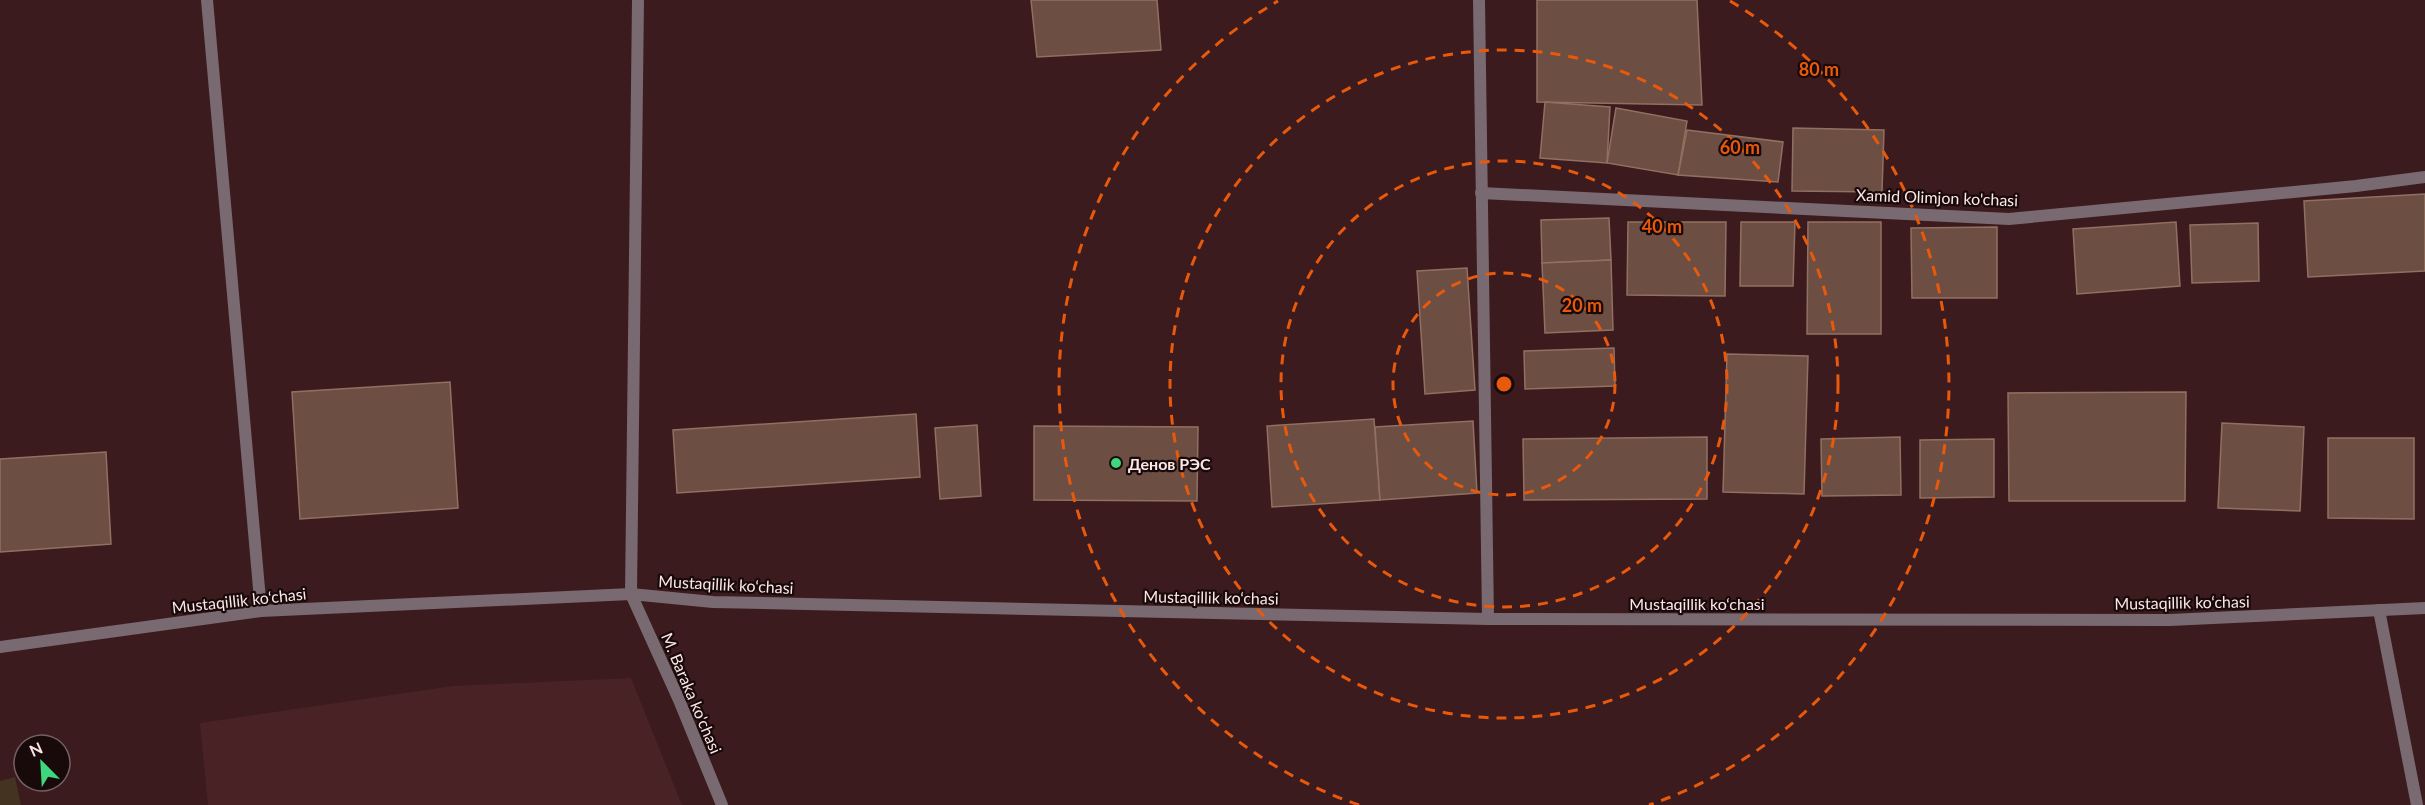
<svg xmlns="http://www.w3.org/2000/svg" width="2425" height="805" font-family="Lato,sans-serif">
  <rect width="100%" height="100%" fill="#3b1b1d"/>
  <path fill="#492225" d="M631,678L682,805H208L200,723L453,686Z"/>
  <path fill="#443320" d="M15,777L21,805H0V781Z"/>
  <g fill="#6c4e42" stroke="#927061" stroke-width="1.5">
    <path d="M1031,0H1157L1161,50L1037,57Z"/>
    <path d="M1537,0H1697L1702,105L1537,102Z"/>
    <path d="M1545,102L1610,107L1607,163L1540,158Z"/>
    <path d="M1616,108L1687,121L1678,175L1607,163Z"/>
    <path d="M1793,128L1884,130L1882,192L1792,191Z"/>
    <path d="M1687,130L1783,142L1778,182L1678,175Z"/>
    <path d="M2425,194V271L2308,277L2304,201Z"/>
    <path d="M1609,218L1611,260L1542,263L1541,220Z"/>
    <path d="M1628,222H1726L1725,296L1627,295Z"/>
    <path d="M1741,222H1795L1793,286H1740Z"/>
    <path d="M1808,222H1881V334H1807Z"/>
    <path d="M2176,222L2180,286L2077,294L2073,229Z"/>
    <path d="M2258,223L2259,281L2192,283L2190,225Z"/>
    <path d="M1997,227V298H1912L1911,228Z"/>
    <path d="M1611,260L1613,330L1545,333L1542,263Z"/>
    <path d="M1467,268L1475,390L1425,394L1417,271Z"/>
    <path d="M1614,348L1615,386L1525,389L1524,351Z"/>
    <path d="M1727,354L1808,356L1804,494L1723,492Z"/>
    <path d="M450,382L458,508L300,519L292,392Z"/>
    <path d="M2186,392L2185,501H2009L2008,393Z"/>
    <path d="M916,414L920,477L677,493L673,430Z"/>
    <path d="M1374,419L1380,500L1272,507L1267,426Z"/>
    <path d="M1473,421L1477,493L1380,500L1375,427Z"/>
    <path d="M2222,423L2304,427L2300,511L2218,508Z"/>
    <path d="M977,425L981,496L940,499L935,428Z"/>
    <path d="M1034,426L1198,427L1197,501L1034,500Z"/>
    <path d="M1707,437V499L1524,500L1523,439Z"/>
    <path d="M1900,437L1901,495L1822,496L1821,439Z"/>
    <path d="M2328,438H2414V519L2328,518Z"/>
    <path d="M1994,439V497L1920,498V440Z"/>
    <path d="M106,452L111,544L0,552V459Z"/>
  </g>
  <g fill="none" stroke-linecap="round" stroke-linejoin="round">
    <g stroke="#786a70" stroke-width="12">
      <path d="M207,0L261,611"/>
      <path d="M1479,0L1488,619"/>
      <path d="M1481,193L2009,219L2356,186L2425,177"/>
      <path d="M631,594L638,0"/>
      <path d="M2379,610L2417,805"/>
    </g>
    <g stroke="#786a70" stroke-width="12">
      <path d="M631,594L679,700L722,805"/>
      <path d="M0,647L261,611L631,594L713,602L1488,619L2170,620L2425,608"/>
    </g>
  </g>
  <g fill="none" stroke="#e8590c" stroke-width="3" stroke-dasharray="10 8">
    <circle cx="1504" cy="384" r="111"/>
    <circle cx="1504" cy="384" r="223"/>
    <circle cx="1504" cy="384" r="334"/>
    <path d="M1359 805A445 445 0 0 1 1278 1M1730 1A445 445 0 0 1 1649 805"/>
  </g>
  <circle fill="#3fd77d" stroke="#180a0b" stroke-width="2" cx="1116" cy="463" r="6"/>
  <g text-anchor="middle" dominant-baseline="central" stroke-width="4.5" stroke-linejoin="round" paint-order="stroke">
    <g font-size="16" fill="#fde6e6" stroke="#180a0b">
      <text transform="translate(1937 197) rotate(2)">Xamid Olimjon ko'chasi</text>
      <text transform="translate(726 584) rotate(3)">Mustaqillik ko‘chasi</text>
      <text transform="translate(1211 597) rotate(1)">Mustaqillik ko‘chasi</text>
      <text transform="translate(239 600) rotate(-6)">Mustaqillik ko‘chasi</text>
      <text transform="translate(2182 602) rotate(-1)">Mustaqillik ko‘chasi</text>
      <text x="1697" y="603">Mustaqillik ko‘chasi</text>
      <text transform="translate(692 693) rotate(67)">M. Baraka ko'chasi</text>
    </g>
    <g font-size="16" font-weight="bold" fill="#fde6e6" stroke="#180a0b" text-anchor="start">
      <text x="1128" y="463">Денов РЭС</text>
    </g>
  </g>
  <circle cx="1504" cy="384" r="9" fill="#e8590c" stroke="#180a0b" stroke-width="3"/>
  <g font-size="18" text-anchor="middle" font-weight="bold" fill="#e8590c" stroke="#180a0b" stroke-width="4.5" stroke-linejoin="round" paint-order="stroke">
    <text x="1819" y="76">80 m</text>
    <text x="1740" y="154">60 m</text>
    <text x="1662" y="233">40 m</text>
    <text x="1582" y="312">20 m</text>
  </g>
  <g transform="translate(42 763) rotate(336)"><circle r="28" fill="#180a0b" stroke="#746263" stroke-width="1.5"/>
  <path d="M0-4.5L10 22L0 15L-10 22Z" fill="#3fd77d"/>
  <text y="-9" font-size="16" font-weight="bold" text-anchor="middle" fill="#fde6e6">N</text>
  </g>
</svg>
